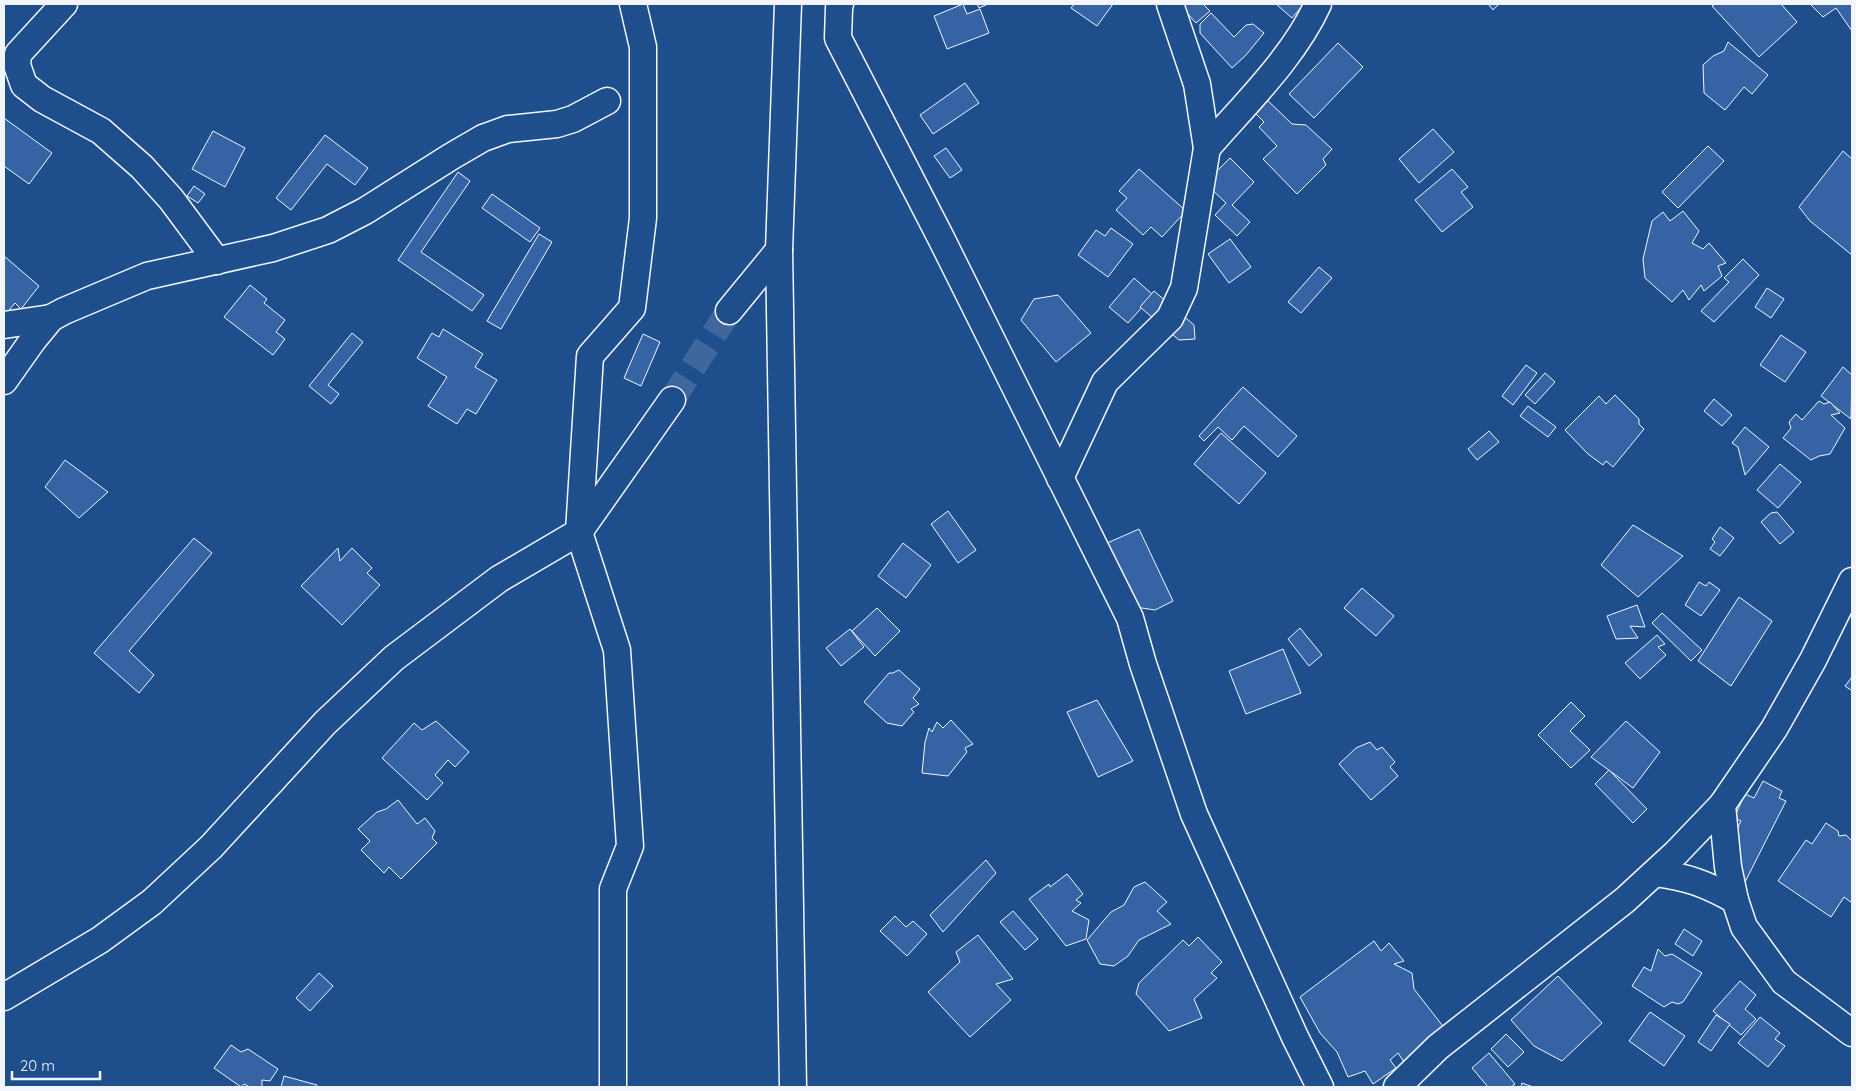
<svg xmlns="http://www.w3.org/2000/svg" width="1856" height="1091" font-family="Quicksand,sans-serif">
  <rect width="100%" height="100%" fill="#1f4e8c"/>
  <g fill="#3563a3" stroke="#f2f6ff">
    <path d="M963,4L967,14L980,9L989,33L947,49L934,16Z"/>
    <path d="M977,4H988L979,8Z"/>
    <path d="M1074,4H1113L1097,26L1071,8Z"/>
    <path d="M1179,4H1203L1210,11L1196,23Z"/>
    <path d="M1276,4H1302L1303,5L1292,18Z"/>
    <path d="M1488,4H1499L1493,10Z"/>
    <path d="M1715,4H1781L1797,22L1759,57L1712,6Z"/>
    <path d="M1810,4H1852V31L1836,8L1823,17Z"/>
    <path d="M1211,13L1234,37L1246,25L1253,24L1264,33L1246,55L1232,68L1200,33V24Z"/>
    <path d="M1728,42L1768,75L1752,94L1744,87L1725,110L1704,93L1703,65L1713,56L1724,51Z"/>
    <path d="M1338,43L1363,67L1314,118L1289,94Z"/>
    <path d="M965,83L979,103L933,134L920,115Z"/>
    <path d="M1264,97L1292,124L1306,125L1332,149L1323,159L1326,165L1297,194L1263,159L1277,146L1259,127L1264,122L1247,105Z"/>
    <path d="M4,118L52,153L29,184L4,166Z"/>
    <path d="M1433,129L1454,152L1419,183L1399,159Z"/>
    <path d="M213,131L245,148L225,187L192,169Z"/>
    <path d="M325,135L368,168L355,185L327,164L291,210L276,198Z"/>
    <path d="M1708,146L1724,161L1678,208L1662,192Z"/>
    <path d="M946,148L962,170L950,178L934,156Z"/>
    <path d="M1843,151L1852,159V255L1810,221L1799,207Z"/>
    <path d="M1230,158L1254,182L1232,205L1250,222L1237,236L1215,215L1226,203L1205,183Z"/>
    <path d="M1139,169L1186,211L1162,237L1151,227L1143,235L1116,210L1127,198L1119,191Z"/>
    <path d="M1452,169L1468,187L1461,192L1473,207L1442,232L1415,200Z"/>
    <path d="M458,172L470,181L421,252L484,295L472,311L398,260Z"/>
    <path d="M194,186L205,194L198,203L187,196Z"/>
    <path d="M492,194L540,228L530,242L482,208Z"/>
    <path d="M1683,211L1699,231L1692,243L1703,249L1709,243L1726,263L1718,266L1722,276L1704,291L1701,285L1689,300L1683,290L1672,302L1645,278L1643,259L1652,221L1663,212L1670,221Z"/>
    <path d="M1111,228L1133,244L1108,277L1078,255L1096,230L1105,236Z"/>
    <path d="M539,234L552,242L501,329L487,321Z"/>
    <path d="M1230,239L1251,267L1229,283L1208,254Z"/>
    <path d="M4,256L39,286L21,309L15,303L4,316Z"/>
    <path d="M1743,259L1759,275L1714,322L1701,311L1729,282L1724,278Z"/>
    <path d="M1319,267L1332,278L1301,313L1288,302Z"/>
    <path d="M1134,278L1153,295L1128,323L1109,307Z"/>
    <path d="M250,285L267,299L264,303L285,320L276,332L285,339L273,355L224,317Z"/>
    <path d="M1767,288L1784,299L1771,318L1755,307Z"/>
    <path d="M1154,291L1194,325L1195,339L1179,340L1140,307Z"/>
    <path d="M1058,295L1091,333L1056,362L1021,320L1034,299Z"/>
    <path d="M443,329L483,354L475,367L497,380L476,414L467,409L457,424L428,406L447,377L417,358L432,333L439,337Z"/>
    <path d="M352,333L363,342L328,385L339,394L331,404L309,386Z"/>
    <path d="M643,334L660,342L641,386L624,378Z"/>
    <path d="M1781,335L1806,352L1785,382L1760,365Z"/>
    <path d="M1526,365L1537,373L1513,405L1502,396Z"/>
    <path d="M1843,367L1852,375L1851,419L1821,396Z"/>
    <path d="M1545,373L1555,382L1535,404L1525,395Z"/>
    <path d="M1243,387L1297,436L1278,457L1244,426L1232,440L1218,427L1204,441L1199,436Z"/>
    <path d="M1615,395L1639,419V424L1644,429L1613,467L1606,461L1603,465L1588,454L1565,430L1599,396L1606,404Z"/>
    <path d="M1714,399L1732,415L1722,426L1704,411Z"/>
    <path d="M1819,401L1824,404L1830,402L1840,413L1831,415L1845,428L1830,454L1819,456L1811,460L1783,438L1791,428L1789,422L1796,414L1802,420Z"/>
    <path d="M1528,406L1556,427L1548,437L1520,416Z"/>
    <path d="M1745,427L1769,447L1745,475L1738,447L1732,443Z"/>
    <path d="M1489,431L1499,442L1477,460L1468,449Z"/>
    <path d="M1221,433L1266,473L1239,504L1194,464Z"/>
    <path d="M65,460L108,492L79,518L45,487Z"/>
    <path d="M1780,464L1801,482L1778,508L1757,490Z"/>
    <path d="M948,511L976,550L958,563L931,524Z"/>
    <path d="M1777,512L1794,532L1780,544L1761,522L1771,513Z"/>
    <path d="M1633,525L1683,556L1638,597L1601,565Z"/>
    <path d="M1720,527L1734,538L1720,556L1710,549L1715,542L1712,539Z"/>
    <path d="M1139,529L1173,601L1155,610L1135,607L1105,544Z"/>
    <path d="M194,538L212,553L129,651L154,675L139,693L94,653Z"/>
    <path d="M903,543L931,565L906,598L878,576Z"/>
    <path d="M338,548L340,561L352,548L372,568L367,573L380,585L342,625L301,586Z"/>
    <path d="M1699,582L1706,586L1709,582L1720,590L1701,616L1685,605Z"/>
    <path d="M1362,588L1394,616L1376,636L1344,608Z"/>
    <path d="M1739,597L1772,621L1731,686L1698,661Z"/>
    <path d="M1637,605L1645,627L1630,626L1638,638L1616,639L1607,616Z"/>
    <path d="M877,608L900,631L875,656L852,631Z"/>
    <path d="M1662,613L1702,650L1691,661L1652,623Z"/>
    <path d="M1300,628L1322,655L1309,666L1288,639Z"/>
    <path d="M850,629L864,647L841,666L826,648Z"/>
    <path d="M1657,635L1665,644L1658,647L1666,655L1640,679L1625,663Z"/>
    <path d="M1283,649L1301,693L1246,714L1229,671Z"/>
    <path d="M899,670L920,689L913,698L919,704L911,709L914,712L902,726L887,723L864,702L889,673H893Z"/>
    <path d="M1852,677V691L1845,686Z"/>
    <path d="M1097,700L1133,761L1098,777L1067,712Z"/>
    <path d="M1571,702L1585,716L1570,731L1590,750L1571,768L1538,735Z"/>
    <path d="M951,720L973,744L965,748L967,752L948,776L922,773L925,742L929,728L932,732L937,722L943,728Z"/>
    <path d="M436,721L469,752L455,767L448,760L435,775L443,783L427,800L382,758L414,723L422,730Z"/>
    <path d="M1626,721L1660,752L1633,788L1591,757Z"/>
    <path d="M1370,742L1377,750L1382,747L1395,762L1390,767L1398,776L1371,800L1339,764L1356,748Z"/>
    <path d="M1609,770L1647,809L1633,823L1595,784Z"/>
    <path d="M1763,781L1782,791L1779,798L1786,801L1744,884L1716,870L1741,821L1734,818L1745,794L1754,798Z"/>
    <path d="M398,800L417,824L425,818L435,831L432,838L437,843L401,879L389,867L384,873L361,850L370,841L358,829L377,812L386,809Z"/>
    <path d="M1826,823L1838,831L1839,836L1846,835L1852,841V903L1844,897L1831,917L1778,881L1806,840L1812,844Z"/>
    <path d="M986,860L996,873L943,932L930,915Z"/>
    <path d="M1067,874L1083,894L1076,900L1081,903L1072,911L1089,920L1086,939L1066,946L1029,899L1049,884L1050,887Z"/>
    <path d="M1145,882L1167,902L1157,911L1171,924L1139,940L1128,956L1114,966L1100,964L1087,940L1111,912L1124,905L1134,887Z"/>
    <path d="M1013,911L1038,939L1025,950L1000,922Z"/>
    <path d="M895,916L906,927L913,921L927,934L907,956L880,931Z"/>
    <path d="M1684,929L1702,941L1693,956L1675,944Z"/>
    <path d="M978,935L1013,979L996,984L1011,1000L970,1037L928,992L960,962L956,952Z"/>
    <path d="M1198,937L1222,962L1211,973L1217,978L1194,999L1202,1018L1169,1031L1136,994L1139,983L1183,940L1189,946Z"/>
    <path d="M1374,941L1381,951L1389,943L1404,961L1394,964L1412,973L1414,989L1449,1034L1416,1063L1404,1062L1398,1053L1390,1060L1396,1068L1373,1084L1365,1071L1348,1077L1337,1052L1320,1033L1300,997Z"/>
    <path d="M1658,949L1665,956L1672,954L1702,973L1683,1002L1678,1004L1672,1002L1664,1007L1632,986L1644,967L1651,971Z"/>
    <path d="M319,973L333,986L310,1011L296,998Z"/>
    <path d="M1558,976L1602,1023L1562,1061L1534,1046L1511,1020Z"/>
    <path d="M1740,981L1756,995L1745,1009L1756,1019L1741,1035L1713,1011Z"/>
    <path d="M1650,1012L1685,1036L1664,1066L1629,1041Z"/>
    <path d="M1716,1015L1730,1024L1711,1051L1698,1042Z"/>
    <path d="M1760,1017L1780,1033L1775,1039L1785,1046L1768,1067L1738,1043Z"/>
    <path d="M1506,1034L1524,1052L1508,1067L1491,1049Z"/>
    <path d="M231,1045L241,1052L248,1049L278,1069L270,1081L262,1080V1087H250L244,1084L241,1087L214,1068Z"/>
    <path d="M1489,1053L1515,1084L1511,1087H1488L1472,1068Z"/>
    <path d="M284,1076L317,1085L316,1087H281Z"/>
    <path d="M1522,1083L1533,1087H1521Z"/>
  </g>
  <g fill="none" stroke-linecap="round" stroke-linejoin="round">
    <path stroke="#3f679d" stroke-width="26" stroke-dasharray="26 13" stroke-linecap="butt" d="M672,400L729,311"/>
    <defs>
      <g id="street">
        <path d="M64,4L18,54L17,65L24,85L42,99L101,131L142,167L171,199L217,261"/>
        <path d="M788,4L779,250L793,1087"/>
        <path d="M840,4L839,8L838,38L941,238L1130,618L1143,664L1194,814L1295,1037L1320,1087"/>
        <path d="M1207,148C1245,104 1294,57 1318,4"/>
        <path d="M729,311L779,250"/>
        <path d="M4,325L51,318"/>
        <path d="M4,381L33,340L51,318L64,311L147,276L273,248L328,230L365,211L452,156L483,138L508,129L557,124L573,119L607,101"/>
        <path d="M1060,478L1105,382L1170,318L1184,288L1207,148L1197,84L1170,4"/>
        <path d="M1722,805L1728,867L1735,900L1744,927L1784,982L1852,1033"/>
        <path d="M1655,873C1688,877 1706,884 1735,900"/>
        <path d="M4,997L100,940L152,902L211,847L325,723L394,658L499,579L579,532L672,400"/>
        <path d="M613,1087V889L630,846L617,650L579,532L590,356L632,308L643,218V47L633,4"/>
        <path d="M1397,1087L1438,1047L1625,900L1676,853L1722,805L1774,729L1813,660L1852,581"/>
      </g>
    </defs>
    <use href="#street" stroke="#f2f6ff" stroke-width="29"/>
    <use href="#street" stroke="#1f4e8c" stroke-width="26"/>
  </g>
  <rect width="1856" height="1091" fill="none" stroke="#f2f6ff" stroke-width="10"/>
  <path d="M12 1071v8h88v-8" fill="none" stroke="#f2f6ff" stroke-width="2.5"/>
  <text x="20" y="1071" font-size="15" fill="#f2f6ff" stroke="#1f4e8c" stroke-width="4" paint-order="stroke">20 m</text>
</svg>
